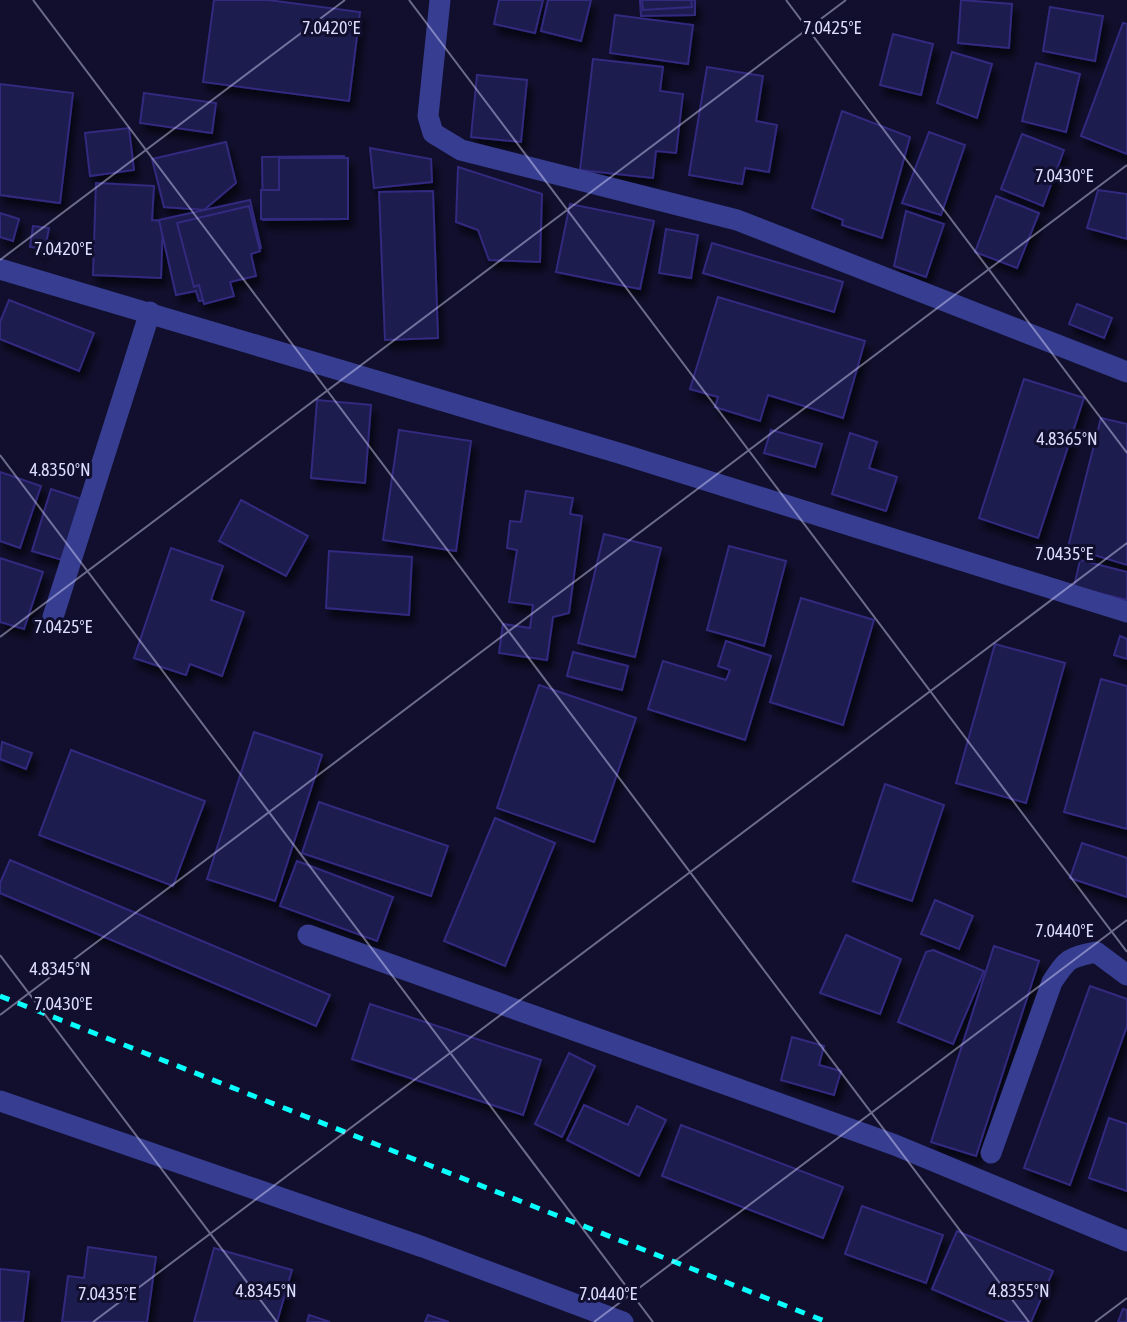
<svg xmlns="http://www.w3.org/2000/svg" width="1127" height="1322" font-family="'Asap Condensed',sans-serif">
  <defs>
    <filter id="shadow"><feDropShadow dx="4.5" dy="8" stdDeviation="3.5" flood-color="#0009"/></filter>
  </defs>
  <rect width="100%" height="100%" fill="#110f2d"/>
  <g fill="#1f1a50" stroke="#322a7e" stroke-width="2" filter="url(#shadow)">
    <path d="M214,0H268L360,12L349,101L203,82Z"/>
    <path d="M499,0H543L535,33L494,24Z"/>
    <path d="M548,0H591L581,41L541,31Z"/>
    <path d="M640,0H695V15L641,16Z"/>
    <path d="M642,0H691L692,7L643,10Z"/>
    <path d="M961,0L1012,4L1009,48L958,43Z"/>
    <path d="M1050,7L1103,16L1095,61L1043,51Z"/>
    <path d="M615,15L693,25L688,64L610,53Z"/>
    <path d="M1123,23L1127,24V154L1081,136Z"/>
    <path d="M893,34L933,44L921,95L880,85Z"/>
    <path d="M952,52L992,64L977,118L937,103Z"/>
    <path d="M593,59L663,67L660,91L683,94L676,153L656,151L653,178L580,170Z"/>
    <path d="M1036,63L1080,74L1066,132L1022,121Z"/>
    <path d="M707,67L763,76L756,121L777,125L769,172L745,168L742,184L689,175Z"/>
    <path d="M477,75L527,80L521,142L471,137Z"/>
    <path d="M0,84L73,93L60,203L0,195Z"/>
    <path d="M144,93L216,103L212,133L140,123Z"/>
    <path d="M842,111L910,137L882,238L842,225L843,220L812,208Z"/>
    <path d="M129,128L134,170L90,176L85,133Z"/>
    <path d="M929,132L965,145L941,215L902,203Z"/>
    <path d="M1022,134L1064,150L1043,206L1001,189Z"/>
    <path d="M226,142L236,183L204,210L164,207L152,159Z"/>
    <path d="M370,148L431,159L432,182L374,188Z"/>
    <path d="M344,156L346,219L263,220L262,157Z"/>
    <path d="M279,158H348V219H261V190H279Z"/>
    <path d="M458,167L542,194L540,262L489,260L478,230L456,222Z"/>
    <path d="M96,183L154,186L152,220L163,221L161,278L93,275Z"/>
    <path d="M1098,190L1127,194V239L1087,228Z"/>
    <path d="M433,191L438,338L385,340L379,192Z"/>
    <path d="M996,196L1039,213L1017,268L975,252Z"/>
    <path d="M250,200L261,248L245,252L250,272L225,277L230,295L199,301L196,291L176,295L159,220Z"/>
    <path d="M570,204L654,221L640,289L556,272Z"/>
    <path d="M249,206L260,251L251,254L256,276L230,282L234,296L204,304L199,285L194,287L177,223Z"/>
    <path d="M906,211L944,224L926,277L894,266Z"/>
    <path d="M0,213L19,219L13,241L0,237Z"/>
    <path d="M33,226L49,228L45,249L30,247Z"/>
    <path d="M666,229L698,235L691,278L659,273Z"/>
    <path d="M712,243L843,282L834,312L703,273Z"/>
    <path d="M718,297L865,341L843,418L768,395L760,421L715,407L718,397L690,389Z"/>
    <path d="M9,300L94,333L79,371L0,339V322Z"/>
    <path d="M1077,304L1112,318L1104,338L1069,324Z"/>
    <path d="M1024,379L1084,398L1038,538L979,518Z"/>
    <path d="M317,400L371,405L365,483L311,478Z"/>
    <path d="M1101,418L1127,424V565L1068,547Z"/>
    <path d="M399,430L471,441L456,551L383,540Z"/>
    <path d="M771,430L822,444L815,467L764,453Z"/>
    <path d="M850,433L877,442L869,468L897,477L886,511L832,494Z"/>
    <path d="M0,472L41,486L20,548L0,541Z"/>
    <path d="M51,489L84,500L66,561L32,551Z"/>
    <path d="M526,491L573,498L570,514L582,516L569,613L553,617L547,660L499,653L503,624L530,628L533,605L509,602L517,550L507,548L510,521L521,522Z"/>
    <path d="M241,500L308,536L286,576L219,541Z"/>
    <path d="M604,534L661,548L635,657L578,643Z"/>
    <path d="M729,546L786,561L764,646L707,630Z"/>
    <path d="M171,548L223,566L211,600L244,612L222,676L190,664L186,675L134,658Z"/>
    <path d="M329,551L412,557L409,615L326,608Z"/>
    <path d="M0,558L43,572L24,629L0,622Z"/>
    <path d="M1080,560L1127,572V600L1074,587Z"/>
    <path d="M801,598L874,620L843,725L770,702Z"/>
    <path d="M1120,636L1127,639V659L1114,655Z"/>
    <path d="M726,641L771,656L745,740L648,709L663,661L726,680L730,670L718,666Z"/>
    <path d="M995,644L1065,663L1026,803L956,783Z"/>
    <path d="M573,652L628,666L622,690L567,676Z"/>
    <path d="M1101,679L1127,686V829L1064,812Z"/>
    <path d="M539,685L636,718L594,842L497,808Z"/>
    <path d="M254,732L322,755L275,901L207,879Z"/>
    <path d="M2,742L32,753L26,769L0,759Z"/>
    <path d="M71,750L205,801L173,886L39,835Z"/>
    <path d="M885,784L944,805L912,901L853,881Z"/>
    <path d="M319,802L448,846L431,896L302,853Z"/>
    <path d="M495,818L555,843L505,966L444,941Z"/>
    <path d="M1082,843L1127,858V897L1070,878Z"/>
    <path d="M10,860L330,995L316,1026L0,893V883Z"/>
    <path d="M297,861L393,897L377,941L280,906Z"/>
    <path d="M935,900L973,916L959,949L921,934Z"/>
    <path d="M846,935L901,959L880,1014L820,993Z"/>
    <path d="M994,946L1039,961L976,1156L931,1142Z"/>
    <path d="M933,950L984,971L953,1044L898,1022L926,952Z"/>
    <path d="M1090,986L1127,999V1026L1070,1185L1024,1168Z"/>
    <path d="M370,1004L541,1060L523,1115L352,1059Z"/>
    <path d="M792,1037L824,1046L819,1065L841,1071L834,1095L781,1080Z"/>
    <path d="M569,1053L595,1066L562,1137L535,1124Z"/>
    <path d="M584,1105L628,1125L637,1106L666,1120L639,1176L567,1140Z"/>
    <path d="M1109,1118L1127,1124V1191L1089,1178Z"/>
    <path d="M681,1125L843,1187L823,1238L662,1176Z"/>
    <path d="M862,1206L943,1235L926,1283L845,1254Z"/>
    <path d="M957,1231L1053,1271L1031,1322H1009L932,1289Z"/>
    <path d="M88,1247L156,1257L147,1322H62L68,1276L84,1278Z"/>
    <path d="M214,1248L292,1270L277,1322H194Z"/>
    <path d="M0,1269L29,1272L23,1322H0Z"/>
    <path d="M1123,1309L1127,1310V1322H1118Z"/>
    <path d="M309,1315L330,1322H307Z"/>
    <path d="M428,1315L449,1322H425Z"/>
  </g>
  <g fill="none" stroke-linecap="round" stroke-linejoin="round">
    <g stroke="#373d90" stroke-width="21">
      <path d="M440,0L428,116L433,133L461,150L737,220L1127,372"/>
      <path d="M0,269L622,454L1127,612"/>
      <path d="M53,617L150,312"/>
      <path d="M308,935L895,1145L1127,1241"/>
      <path d="M0,1101L423,1247L623,1322"/>
      <path d="M991,1153L1052,982C1068,958 1068,958 1096,952L1127,975"/>
    </g>
    <path stroke="#08fffd" stroke-width="5" stroke-dasharray="10 9" stroke-linecap="butt" d="M0,996L827,1322"/>
  </g>
  <path fill="none" stroke="#dcdcff" stroke-width="2" stroke-opacity="0.45" d="M33,0L1029,1322M409,0L1127,952M786,0L1127,453M0,260L345,0M0,455L653,1322M0,637L846,0M0,955L277,1322M0,1015L1127,165M93,1322L1127,543M594,1322L1127,920M1095,1322L1127,1298"/>
  <g font-size="18" text-anchor="middle" fill="#dcdcff" stroke="#110f2d" stroke-width="6" stroke-linejoin="round" paint-order="stroke">
    <text x="331" y="34">7.0420°E</text>
    <text x="832" y="34">7.0425°E</text>
    <text x="1064" y="182">7.0430°E</text>
    <text x="63" y="255">7.0420°E</text>
    <text x="1067" y="445">4.8365°N</text>
    <text x="60" y="476">4.8350°N</text>
    <text x="1064" y="560">7.0435°E</text>
    <text x="63" y="633">7.0425°E</text>
    <text x="1064" y="937">7.0440°E</text>
    <text x="60" y="975">4.8345°N</text>
    <text x="63" y="1010">7.0430°E</text>
    <text x="266" y="1297">4.8345°N</text>
    <text x="1019" y="1297">4.8355°N</text>
    <text x="107" y="1300">7.0435°E</text>
    <text x="608" y="1300">7.0440°E</text>
  </g>
</svg>
